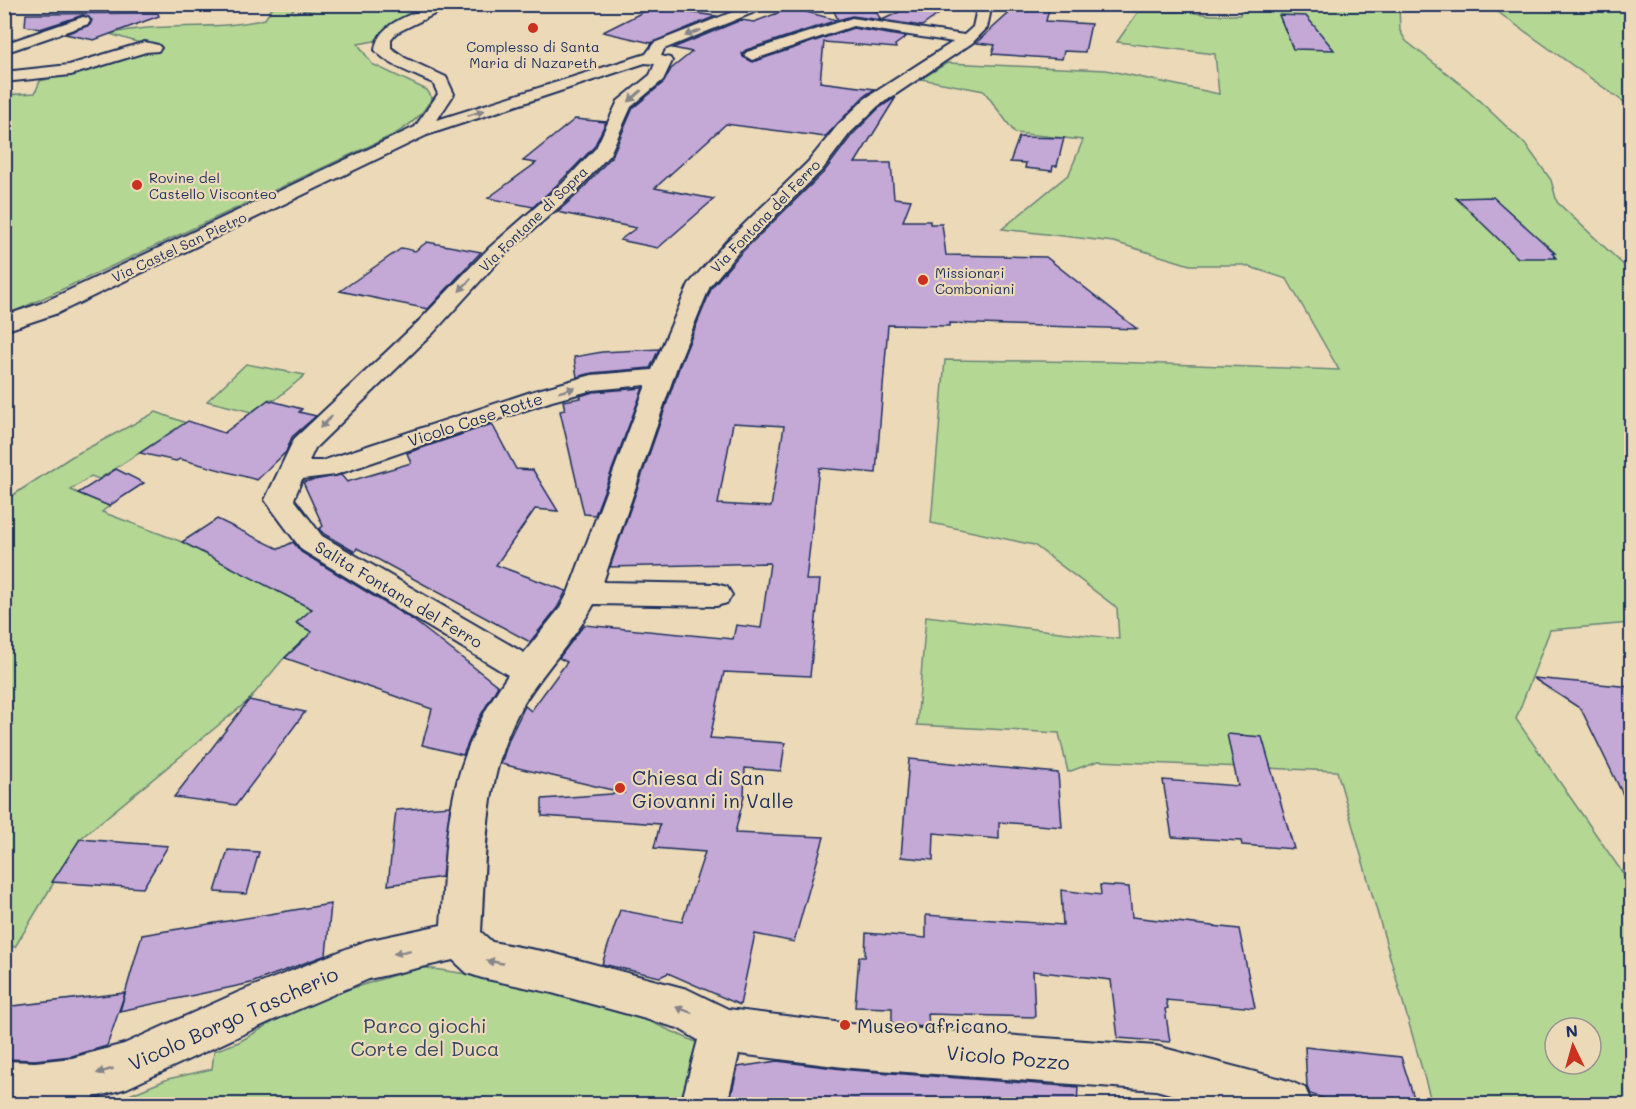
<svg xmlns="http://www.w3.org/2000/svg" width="1636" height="1109" font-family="Mali,sans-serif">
  <rect width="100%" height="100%" fill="#ecd9b7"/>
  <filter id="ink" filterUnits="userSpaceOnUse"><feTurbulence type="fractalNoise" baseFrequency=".0167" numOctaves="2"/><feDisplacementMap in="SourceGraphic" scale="12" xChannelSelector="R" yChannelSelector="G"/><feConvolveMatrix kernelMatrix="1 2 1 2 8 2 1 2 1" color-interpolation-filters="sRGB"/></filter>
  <g filter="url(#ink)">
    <g fill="#b4d893" stroke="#688478" stroke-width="1.5" fill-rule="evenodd">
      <path d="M274,5H304L303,7L292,10L293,13L332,5H438L393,25L374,41L358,44L372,64L427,90L432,98C422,115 412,124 395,134L5,316V95L35,93L40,81L84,70L147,45L110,34C160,21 214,32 265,19Z"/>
      <path d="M1242,5H1399L1400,31L1406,41L1468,90L1526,145L1551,180L1557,202L1631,272V623L1550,630L1516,719L1631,885V1104H1432L1337,771L1098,761L1068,772L1059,733L917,725L926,616L1119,639L1117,608L1034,545L931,523L945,360L1110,362L1339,370L1287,279L1244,265H1190L1114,242L1002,229L1069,174L1083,140L1015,133L984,91L921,79L947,63L1106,70L1219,94L1215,54L1117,42L1138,12H1189L1211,15H1240ZM1555,1028H1591V1064H1555Z"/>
      <path d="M1488,5H1617L1631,14V107Z"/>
      <path d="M246,364L305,375L275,400L269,399L252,412L207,401Z"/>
      <path d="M156,412L186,423L99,479L91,476L71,490L109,506L102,512L182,542L312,609L296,623L312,632L284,658L249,700L80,839L15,947L4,945V501L71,457Z"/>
      <path d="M420,967L507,980L611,1004L700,1044L683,1104H108L168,1079L212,1069L214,1051L239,1042L305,1003Z"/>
    </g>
    <g fill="#c4a8d5" stroke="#1b2f5e" stroke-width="1.5" fill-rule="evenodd">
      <path d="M831,4L873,6L881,20L852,16L838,20Z"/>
      <path d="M916,4H953L922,26L882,20Z"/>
      <path d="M653,7L686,12L716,16L651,43L603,32Z"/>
      <path d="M1016,7L1049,9L1046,21L1091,24L1085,52L1064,51L1062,59L992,54L995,45L976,43Z"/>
      <path d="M791,8L837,20L746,50L742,53L743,57L753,62L853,28L906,37L895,45L896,48L824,42L820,82L875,89L864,96L825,137L726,124L655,188L714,199L658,248L620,240L636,228L557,212L578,194L612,156L633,108L664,82L671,69L692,52L673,48L741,20L754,22Z"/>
      <path d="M158,13L159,16L94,40L65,34L90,25L92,20L83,15L40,29L25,26L26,14Z"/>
      <path d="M1279,15L1306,16L1334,50L1293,49Z"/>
      <path d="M896,97L855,163H891L894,198L911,200L903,221H930V224H942L946,255L1046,257L1137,329L949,323V326L888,325L876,473L819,468L806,580H820L810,676L724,672L710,738L785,743L781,771L745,768L744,796L735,833L824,837L794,942L755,934L740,1005L668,973L660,977L602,964L620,910L682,922L705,852L654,848L660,824L542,816V799L625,793L501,764L509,739L525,706L531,711L567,662L559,658L584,625L733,639L736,625L761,628L770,563L610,567L680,365L712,287L741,253L824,172L852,135L879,108ZM733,423L784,426L771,507L718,504Z"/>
      <path d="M575,119L606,122L594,147L560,182L533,207L488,198L536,163L523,161Z"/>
      <path d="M1019,137L1064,138L1057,166H1053L1052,171L1025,168L1026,163L1010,162Z"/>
      <path d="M1493,197L1555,253H1552L1556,258H1518L1456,198Z"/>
      <path d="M427,242L481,252L428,309L340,291L402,248L415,251Z"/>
      <path d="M659,349L650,368L592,373L577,377L574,357L602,352Z"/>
      <path d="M643,388L595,515L584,514L560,411L565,410L563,401L581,398L580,396L593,392Z"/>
      <path d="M268,400L302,409L299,412L316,416L292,437L286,452L257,480L180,459L176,461L140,453L188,421L224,433Z"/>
      <path d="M492,424L516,469L533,470L558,511L535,509L496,565L566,591L557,608L530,642L357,548L355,552L324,534L319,529L323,526L303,482L341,475L347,482L411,463L407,453Z"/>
      <path d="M116,469L144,483L109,506L78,493Z"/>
      <path d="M217,519L279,549L293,542L301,552L413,620L498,686L478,720L463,755L422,745L432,709L285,658L312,632L296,623L312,609L182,542Z"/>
      <path d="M1533,678L1632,687V813L1581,709Z"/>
      <path d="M249,700L305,712L236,805L174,797Z"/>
      <path d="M1227,734L1262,737L1294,849L1242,845L1241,841L1172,837L1163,780L1238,786Z"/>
      <path d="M909,759L1058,773L1062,827L999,822V839L934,833L933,860L901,857Z"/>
      <path d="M450,806L442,877L388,885L396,810Z"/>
      <path d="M80,839L168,846L143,888L52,882Z"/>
      <path d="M228,850L259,852L247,894L215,892Z"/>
      <path d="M1100,885L1129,887L1132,917L1239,929L1255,1008L1166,1000L1168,1008L1165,1009L1170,1042L1118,1038L1111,980L1033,971L1035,1017L928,1014L929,1027L892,1025V1008L855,1007L859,957H865L866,933L926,938V915L1063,925L1061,890L1101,895Z"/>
      <path d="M331,904L326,955L251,983L120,1011L142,935Z"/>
      <path d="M125,993L107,1046L72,1056L35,1060L4,1059V1007Z"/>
      <path d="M1305,1047L1401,1057L1416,1104H1342L1310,1094L1307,1087Z"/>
      <path d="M777,1061L851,1070L1078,1087L1077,1104H914L888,1102V1104H729L738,1067Z"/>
    </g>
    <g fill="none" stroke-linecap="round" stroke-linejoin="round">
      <defs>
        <g id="minor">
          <path d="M435,4H455L396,33L391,39V48L405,58L446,77L454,94L437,120L646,54L654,43L753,4H774L664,49L661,56L670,58L672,61L663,80L631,107L610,154L576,192L503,256L434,332L315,448L309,461H322L534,391L592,375L652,370L689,284L725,243L808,162L838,125L866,98L953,42L853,26L752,60L744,55L747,52L852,18L964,35L973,27L978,4H992L987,28L972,43L878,106L850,133L822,170L739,251L710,286L678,364L603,582L716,584L727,587L732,595L727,603L716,606L594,604C573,643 539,674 518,713C483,780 486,858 481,932L492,942L552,953L687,989L728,1009L851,1024L1156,1046L1289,1081L1305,1088L1312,1104H1207L1156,1090L851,1068L739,1054L727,1104H681L698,1040L678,1028L552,993L482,978L467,973L453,960L369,979L269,1022L127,1088L72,1104H4V1061L35,1062L72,1058L124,1044L239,992L366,941L441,925C444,886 444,844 452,805C460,759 481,713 508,675L302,550L265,500L294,439L418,322L489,248L562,184L596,148L618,101L650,75L655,64L645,63L427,135L58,313L4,331V316L42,303L415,127L438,94L433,83C414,74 389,66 375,50C378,22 412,15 435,4ZM646,385L568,593L560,608L524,653L322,536L294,499L302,479L335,475L552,401L593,390Z"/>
          <path d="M83,17L88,18L90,21L88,24L4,53V44Z"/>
          <path d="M145,42L158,45L161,48L158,51L146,52L71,75L4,82V72L69,65Z"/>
        </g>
      </defs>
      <use href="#minor" stroke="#1b2f5e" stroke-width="4"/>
      <use href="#minor" fill="#ecd9b7" fill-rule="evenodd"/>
    </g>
    <defs><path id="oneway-solid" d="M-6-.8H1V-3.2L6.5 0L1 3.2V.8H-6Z" transform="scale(1.5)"/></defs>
    <g fill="#84848a">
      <use href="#oneway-solid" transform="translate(693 33) rotate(159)"/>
      <use href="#oneway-solid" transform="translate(635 96) rotate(139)"/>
      <use href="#oneway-solid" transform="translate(476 113) rotate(-18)"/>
      <use href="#oneway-solid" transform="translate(465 285) rotate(133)"/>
      <use href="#oneway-solid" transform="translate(567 390) rotate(-15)"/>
      <use href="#oneway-solid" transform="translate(326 422) rotate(136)"/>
      <use href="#oneway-solid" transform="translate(402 952) rotate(168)"/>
      <use href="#oneway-solid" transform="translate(495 962) rotate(-169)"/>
      <use href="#oneway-solid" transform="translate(684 1010) rotate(-160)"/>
      <use href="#oneway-solid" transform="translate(105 1071) rotate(164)"/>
    </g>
  </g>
  <g fill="#c8321e" stroke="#ecd9b7" stroke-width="2">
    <circle cx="533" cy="28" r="6"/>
    <circle cx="137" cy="185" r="6"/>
    <circle cx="923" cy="280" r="6"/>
    <circle cx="620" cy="788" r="6"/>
    <circle cx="845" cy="1025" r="6"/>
  </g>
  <g text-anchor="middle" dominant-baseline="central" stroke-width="4.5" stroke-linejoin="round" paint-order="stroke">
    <g font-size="14" fill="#1b2f5e" stroke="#ecd9b7" text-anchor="start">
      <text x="533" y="46" text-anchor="middle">Complesso di Santa<tspan x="533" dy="16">Maria di Nazareth</tspan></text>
      <text x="149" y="177">Rovine del<tspan x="149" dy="16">Castello Visconteo</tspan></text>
      <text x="935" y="272">Missionari<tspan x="935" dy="16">Comboniani</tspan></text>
    </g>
    <g font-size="14" fill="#1b2f5e" stroke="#ecd9b7">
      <text transform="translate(765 216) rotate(-46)">Via Fontana del Ferro</text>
      <text transform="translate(533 219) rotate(-44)">Via Fontane di Sopra</text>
      <text transform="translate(179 247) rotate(-25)">Via Castel San Pietro</text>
    </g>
    <g font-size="16" fill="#1b2f5e" stroke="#ecd9b7">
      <text transform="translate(475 419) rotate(-18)">Vicolo Case Rotte</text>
      <text transform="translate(399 594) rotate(31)">Salita Fontana del Ferro</text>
    </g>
    <g font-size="20" fill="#1b2f5e" stroke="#ecd9b7" text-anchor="start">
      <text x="632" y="777">Chiesa di San<tspan x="632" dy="23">Giovanni in Valle</tspan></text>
      <text x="857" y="1025">Museo africano</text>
    </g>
    <g font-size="20" fill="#1b2f5e" stroke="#ecd9b7">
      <text transform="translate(233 1018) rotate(-24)">Vicolo Borgo Tascherio</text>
      <text transform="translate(1008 1057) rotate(5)">Vicolo Pozzo</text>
    </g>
    <g font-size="20" fill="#324866" stroke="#ecd9b7">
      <text x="425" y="1025">Parco giochi<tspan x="425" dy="23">Corte del Duca</tspan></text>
    </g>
  </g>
  <rect width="1636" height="1109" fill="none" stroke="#ecd9b7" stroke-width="24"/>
  <rect x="12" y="12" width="1612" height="1085" fill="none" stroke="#1b2f5e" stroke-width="2" filter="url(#ink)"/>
  <g transform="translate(1573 1046) rotate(355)"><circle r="28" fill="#ecd9b7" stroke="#989593" stroke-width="1.5"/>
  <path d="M0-4.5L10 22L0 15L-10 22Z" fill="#c8321e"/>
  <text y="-9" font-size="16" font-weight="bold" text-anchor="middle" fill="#1b2f5e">N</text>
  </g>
</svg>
